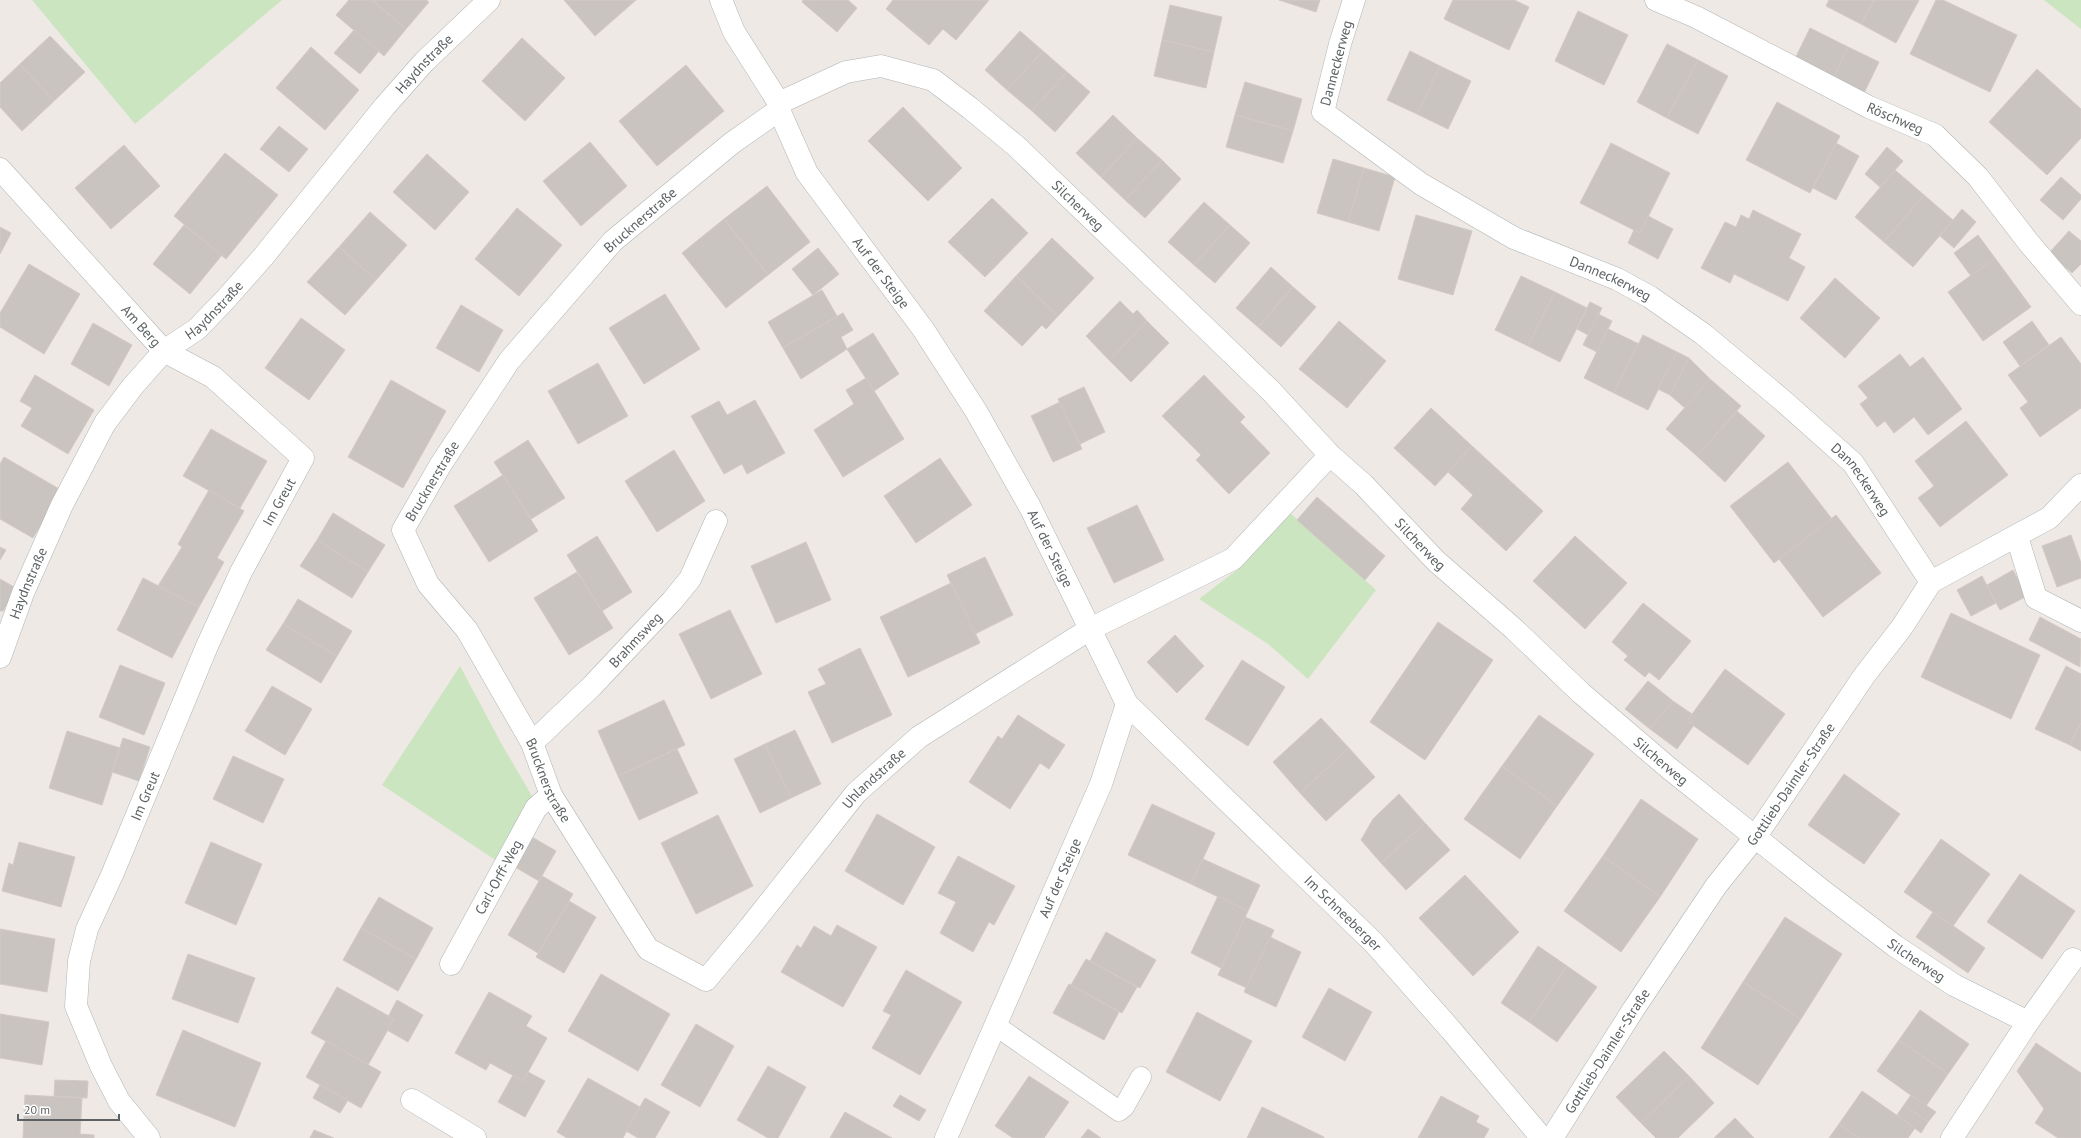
<svg xmlns="http://www.w3.org/2000/svg" width="2081" height="1138" font-family="'PT Sans',sans-serif">
  <rect width="100%" height="100%" fill="#eee9e4"/>
  <g fill="#cce5c1">
    <path d="M32,0H282L135,124Z"/>
    <path d="M2044,0H2081V29Z"/>
    <path d="M1290,513L1376,590L1308,679L1268,644L1199,599L1242,566Z"/>
    <path d="M460,666L501,743L532,796L531,810L500,863L382,785Z"/>
  </g>
  <g fill="#cac4c1" stroke="#d3c9c3">
    <path d="M349,0H372L406,29L384,56L336,15Z"/>
    <path d="M372,0H426L429,2L406,29Z"/>
    <path d="M564,0H636L595,36Z"/>
    <path d="M803,0H848L857,8L837,32L802,2Z"/>
    <path d="M893,0H989L956,40L943,29L929,45L886,9Z"/>
    <path d="M1279,0H1320L1316,12Z"/>
    <path d="M1453,0H1514L1529,7L1509,50L1444,19Z"/>
    <path d="M1829,0H1874L1861,24L1826,6Z"/>
    <path d="M1874,0H1919L1896,43L1861,24Z"/>
    <path d="M1936,0H1943L2017,35L1990,92L1910,54Z"/>
    <path d="M1170,5L1222,17L1214,52L1162,40Z"/>
    <path d="M1578,11L1628,35L1604,85L1555,61Z"/>
    <path d="M1810,28L1848,47L1833,80L1794,61Z"/>
    <path d="M354,30L379,51L360,74L334,53Z"/>
    <path d="M1020,31L1043,51L1007,90L985,70Z"/>
    <path d="M50,36L85,72L54,101L20,64Z"/>
    <path d="M522,38L565,78L525,121L482,81Z"/>
    <path d="M1162,40L1214,52L1206,88L1154,76Z"/>
    <path d="M1667,44L1698,60L1667,118L1637,102Z"/>
    <path d="M311,47L359,90L325,130L276,88Z"/>
    <path d="M1848,47L1879,62L1863,95L1833,80Z"/>
    <path d="M1043,51L1067,72L1032,111L1007,90Z"/>
    <path d="M1410,51L1440,66L1417,114L1387,100Z"/>
    <path d="M1698,60L1728,76L1698,134L1667,118Z"/>
    <path d="M20,64L54,101L22,131L0,107V83Z"/>
    <path d="M686,65L724,111L657,166L619,121Z"/>
    <path d="M1440,66L1471,81L1448,129L1417,114Z"/>
    <path d="M2037,69L2081,109V138L2047,175L1989,122Z"/>
    <path d="M1067,72L1090,92L1055,132L1032,111Z"/>
    <path d="M1245,82L1302,99L1293,131L1235,115Z"/>
    <path d="M1777,102L1840,136L1810,193L1746,160Z"/>
    <path d="M903,107L962,168L928,201L868,141Z"/>
    <path d="M1113,115L1137,138L1101,177L1076,153Z"/>
    <path d="M1235,115L1293,131L1283,163L1226,147Z"/>
    <path d="M279,126L308,149L289,172L260,149Z"/>
    <path d="M1137,138L1162,160L1125,200L1101,177Z"/>
    <path d="M590,142L627,186L581,226L543,181Z"/>
    <path d="M1611,143L1670,173L1640,233L1580,203Z"/>
    <path d="M1836,143L1859,156L1836,200L1813,188Z"/>
    <path d="M124,145L160,186L111,229L75,188Z"/>
    <path d="M1887,147L1903,161L1880,187L1865,174Z"/>
    <path d="M225,153L278,195L226,259L174,216Z"/>
    <path d="M427,154L469,192L435,230L393,192Z"/>
    <path d="M1333,159L1364,168L1348,222L1317,213Z"/>
    <path d="M1162,160L1181,179L1145,218L1125,200Z"/>
    <path d="M1364,168L1395,177L1379,231L1348,222Z"/>
    <path d="M1895,170L1924,195L1884,242L1855,217Z"/>
    <path d="M2061,177L2081,195V199L2063,220L2040,200Z"/>
    <path d="M767,186L810,242L768,275L724,219Z"/>
    <path d="M1924,195L1953,220L1913,267L1884,242Z"/>
    <path d="M992,198L1028,233L985,277L948,242Z"/>
    <path d="M1204,202L1230,225L1194,265L1168,242Z"/>
    <path d="M517,208L562,245L519,296L475,259Z"/>
    <path d="M1962,209L1976,222L1954,248L1940,236Z"/>
    <path d="M1753,210L1801,234L1789,258L1805,267L1788,301L1734,274L1730,283L1701,268L1725,222L1736,227L1741,215L1749,219Z"/>
    <path d="M370,212L407,245L376,280L339,247Z"/>
    <path d="M1416,215L1472,231L1453,295L1398,279Z"/>
    <path d="M1648,216L1673,229L1658,259L1628,243L1634,230L1640,233Z"/>
    <path d="M724,219L768,275L726,308L682,253Z"/>
    <path d="M184,225L222,255L190,294L153,264Z"/>
    <path d="M1230,225L1250,243L1215,283L1194,265Z"/>
    <path d="M0,227L11,233L0,254Z"/>
    <path d="M2069,231L2081,241V264L2072,273L2049,253Z"/>
    <path d="M1978,235L1995,258L1971,276L1954,253Z"/>
    <path d="M1052,238L1094,278L1058,316L1016,276Z"/>
    <path d="M339,247L376,280L345,315L307,282Z"/>
    <path d="M818,248L839,274L813,295L792,269Z"/>
    <path d="M1995,258L2031,307L1983,341L1948,292Z"/>
    <path d="M29,264L80,294L44,354L0,327V313Z"/>
    <path d="M1271,267L1293,287L1258,327L1236,308Z"/>
    <path d="M1016,276L1058,316L1046,329L1042,325L1022,346L984,311Z"/>
    <path d="M1521,276L1555,292L1528,346L1495,330Z"/>
    <path d="M1835,278L1880,318L1845,358L1800,318Z"/>
    <path d="M1293,287L1316,307L1281,347L1258,327Z"/>
    <path d="M822,290L837,316L783,348L768,322Z"/>
    <path d="M1555,292L1587,308L1560,362L1528,346Z"/>
    <path d="M665,294L700,349L644,384L609,328Z"/>
    <path d="M1120,301L1133,314L1137,310L1147,321L1109,360L1086,336Z"/>
    <path d="M1590,302L1602,308L1588,335L1577,329Z"/>
    <path d="M461,305L503,330L479,372L436,348Z"/>
    <path d="M843,313L853,330L841,337L847,349L801,379L783,348Z"/>
    <path d="M1598,314L1612,321L1597,352L1583,345Z"/>
    <path d="M301,318L345,350L309,400L265,368Z"/>
    <path d="M1147,321L1169,343L1131,382L1109,360Z"/>
    <path d="M1339,321L1386,361L1347,408L1299,369Z"/>
    <path d="M2032,321L2049,345L2020,366L2003,342Z"/>
    <path d="M93,323L132,345L109,386L71,364Z"/>
    <path d="M1608,329L1639,344L1614,393L1584,378Z"/>
    <path d="M873,333L899,374L874,391L847,349Z"/>
    <path d="M1643,335L1677,352L1648,410L1614,393Z"/>
    <path d="M2061,337L2081,364V408L2040,437L2020,408L2028,402L2008,375Z"/>
    <path d="M1677,352L1689,358L1670,395L1658,389Z"/>
    <path d="M1900,354L1910,367L1923,357L1962,409L1928,435L1914,417L1894,433L1885,421L1877,427L1860,404L1868,398L1858,386Z"/>
    <path d="M1689,358L1710,379L1685,408L1670,395Z"/>
    <path d="M598,363L628,416L578,444L548,391Z"/>
    <path d="M35,375L94,410L68,454L21,426L32,408L20,401Z"/>
    <path d="M1204,375L1245,417L1240,422L1270,453L1229,494L1196,460L1201,455L1162,416Z"/>
    <path d="M866,378L904,439L843,477L814,430L854,404L846,390Z"/>
    <path d="M1710,379L1741,406L1697,456L1666,429Z"/>
    <path d="M391,380L446,411L403,488L348,457Z"/>
    <path d="M1084,387L1105,432L1080,444L1058,399Z"/>
    <path d="M755,400L785,453L747,474L742,464L724,474L691,416L719,401L727,415Z"/>
    <path d="M1060,402L1082,449L1053,462L1031,416Z"/>
    <path d="M1431,408L1472,446L1435,486L1394,448Z"/>
    <path d="M1737,411L1765,436L1725,482L1697,456Z"/>
    <path d="M1966,421L2008,475L1940,527L1918,498L1934,486L1915,461Z"/>
    <path d="M211,429L267,461L240,508L183,476Z"/>
    <path d="M528,440L565,498L531,519L494,462Z"/>
    <path d="M1472,446L1543,511L1506,551L1461,509L1473,495L1448,472Z"/>
    <path d="M674,450L705,501L657,532L625,481Z"/>
    <path d="M4,457L61,490L33,538L0,519V464Z"/>
    <path d="M940,458L972,505L916,543L884,496Z"/>
    <path d="M1788,462L1832,519L1774,563L1730,506Z"/>
    <path d="M503,475L538,531L489,562L454,506Z"/>
    <path d="M209,490L244,511L217,558L224,562L199,607L158,586L182,547L178,544Z"/>
    <path d="M1317,497L1385,556L1365,580L1297,520Z"/>
    <path d="M1137,505L1164,560L1114,583L1087,528Z"/>
    <path d="M333,513L385,545L368,572L317,540Z"/>
    <path d="M1836,515L1881,573L1823,617L1779,559Z"/>
    <path d="M2071,535L2081,563V578L2057,587L2042,546Z"/>
    <path d="M597,536L632,592L602,611L567,555Z"/>
    <path d="M1575,536L1627,583L1585,629L1533,581Z"/>
    <path d="M317,540L368,572L352,598L300,566Z"/>
    <path d="M806,542L831,600L776,623L751,566Z"/>
    <path d="M0,547L6,550L0,560Z"/>
    <path d="M985,557L1013,615L975,634L947,575Z"/>
    <path d="M2013,570L2027,596L2000,610L1987,585Z"/>
    <path d="M577,572L613,628L569,655L534,598Z"/>
    <path d="M1982,576L1996,603L1971,616L1957,590Z"/>
    <path d="M143,578L199,607L172,658L117,630Z"/>
    <path d="M0,579L16,588L3,611H0Z"/>
    <path d="M951,583L980,643L908,677L880,617Z"/>
    <path d="M298,599L352,631L337,656L283,624Z"/>
    <path d="M1643,603L1691,641L1659,680L1649,672L1645,677L1624,660L1628,656L1612,642Z"/>
    <path d="M730,610L762,674L711,699L679,634Z"/>
    <path d="M1951,613L2040,655L2011,719L1921,677Z"/>
    <path d="M2040,617L2081,639L2080,667L2029,640Z"/>
    <path d="M1438,622L1493,660L1425,760L1370,722Z"/>
    <path d="M283,624L337,656L321,683L266,650Z"/>
    <path d="M1175,635L1204,666L1177,693L1147,662Z"/>
    <path d="M860,648L892,715L832,743L808,692L826,684L818,669Z"/>
    <path d="M1242,660L1285,687L1248,746L1205,719Z"/>
    <path d="M120,665L165,683L144,735L99,717Z"/>
    <path d="M2066,666L2081,674V723L2070,745L2035,729Z"/>
    <path d="M1725,669L1785,714L1748,765L1687,721Z"/>
    <path d="M1648,681L1673,701L1650,729L1625,709Z"/>
    <path d="M272,686L312,709L285,755L245,731Z"/>
    <path d="M664,700L685,745L618,776L598,731Z"/>
    <path d="M1673,701L1692,714L1687,721L1694,725L1677,749L1650,729Z"/>
    <path d="M1018,715L1065,745L1049,769L1040,763L1010,809L969,782L998,736L1002,739Z"/>
    <path d="M1539,715L1594,754L1557,806L1502,766Z"/>
    <path d="M1321,718L1349,748L1300,793L1273,762Z"/>
    <path d="M2081,723V751L2070,745Z"/>
    <path d="M795,730L821,784L791,798L765,744Z"/>
    <path d="M67,731L120,748L102,805L49,788Z"/>
    <path d="M123,738L150,747L139,781L112,772Z"/>
    <path d="M765,744L791,798L760,813L734,759Z"/>
    <path d="M1349,748L1375,777L1326,821L1300,793Z"/>
    <path d="M677,749L698,793L639,820L618,776Z"/>
    <path d="M233,756L284,779L263,823L213,799Z"/>
    <path d="M1502,766L1557,806L1520,859L1464,819Z"/>
    <path d="M1844,774L1900,814L1864,864L1808,825Z"/>
    <path d="M1399,794L1425,823L1381,863L1361,840L1373,819Z"/>
    <path d="M1641,799L1698,839L1660,897L1603,856Z"/>
    <path d="M1152,804L1215,833L1191,884L1128,855Z"/>
    <path d="M877,814L935,847L903,905L845,871Z"/>
    <path d="M718,815L753,886L696,914L661,843Z"/>
    <path d="M1425,823L1450,850L1406,890L1381,863Z"/>
    <path d="M532,837L556,851L539,881L515,867Z"/>
    <path d="M1941,839L1990,874L1953,926L1904,892Z"/>
    <path d="M19,842L75,857L61,907L2,891L9,863L13,865Z"/>
    <path d="M211,842L262,864L236,925L185,903Z"/>
    <path d="M958,856L1015,886L994,925L989,922L973,952L940,933L956,902L938,893Z"/>
    <path d="M1603,856L1660,897L1621,952L1564,911Z"/>
    <path d="M1203,859L1260,885L1248,911L1191,884Z"/>
    <path d="M2020,874L2075,911L2042,959L1987,922Z"/>
    <path d="M1465,875L1519,932L1473,976L1419,918Z"/>
    <path d="M542,876L573,894L538,953L508,935Z"/>
    <path d="M1218,896L1248,911L1221,968L1191,953Z"/>
    <path d="M379,897L433,928L416,959L361,928Z"/>
    <path d="M569,901L596,917L564,973L536,957Z"/>
    <path d="M1933,912L1985,948L1968,973L1916,937Z"/>
    <path d="M1245,917L1274,930L1247,988L1218,975Z"/>
    <path d="M1785,917L1842,954L1801,1019L1743,982Z"/>
    <path d="M837,925L877,947L843,1007L781,972L797,945L801,948L814,926L831,936Z"/>
    <path d="M361,928L416,959L398,991L343,960Z"/>
    <path d="M0,929L55,939L47,992L0,984Z"/>
    <path d="M1106,932L1156,960L1140,988L1090,961Z"/>
    <path d="M1270,937L1301,952L1276,1007L1244,992Z"/>
    <path d="M1538,946L1567,966L1529,1022L1501,1003Z"/>
    <path d="M188,954L255,978L238,1023L172,999Z"/>
    <path d="M1086,959L1137,987L1122,1013L1071,985Z"/>
    <path d="M1567,966L1597,987L1557,1042L1529,1022Z"/>
    <path d="M906,970L962,1002L920,1075L872,1048L891,1015L883,1011Z"/>
    <path d="M601,974L670,1014L638,1071L568,1031Z"/>
    <path d="M1743,982L1801,1019L1758,1085L1701,1048Z"/>
    <path d="M1069,984L1119,1012L1104,1040L1053,1013Z"/>
    <path d="M337,987L394,1019L368,1065L311,1033Z"/>
    <path d="M1329,988L1372,1012L1345,1061L1302,1037Z"/>
    <path d="M489,992L532,1016L526,1026L547,1038L523,1081L490,1063L486,1070L455,1053Z"/>
    <path d="M397,1000L423,1015L408,1042L387,1030L394,1019L388,1017Z"/>
    <path d="M1920,1010L1969,1044L1948,1074L1899,1040Z"/>
    <path d="M1197,1012L1252,1041L1220,1101L1166,1072Z"/>
    <path d="M0,1014L49,1022L42,1065L0,1058Z"/>
    <path d="M696,1024L734,1046L700,1107L661,1085Z"/>
    <path d="M183,1030L261,1063L235,1127L156,1095Z"/>
    <path d="M1899,1040L1948,1074L1926,1106L1877,1071Z"/>
    <path d="M326,1041L381,1072L361,1108L306,1077Z"/>
    <path d="M2036,1043L2081,1073V1138H2058L2035,1123L2044,1109L2017,1071Z"/>
    <path d="M1664,1051L1689,1076L1641,1123L1616,1097Z"/>
    <path d="M768,1066L806,1087L778,1138H768L737,1120Z"/>
    <path d="M528,1072L545,1081L525,1117L498,1102L513,1075L523,1081Z"/>
    <path d="M1029,1076L1069,1102L1044,1138H1013L995,1126Z"/>
    <path d="M1689,1076L1714,1103L1678,1138H1656L1641,1123Z"/>
    <path d="M588,1078L640,1107L623,1138H567L557,1132Z"/>
    <path d="M55,1080L88,1081L87,1098L54,1096Z"/>
    <path d="M320,1085L348,1100L340,1113L313,1098Z"/>
    <path d="M1862,1091L1915,1128L1908,1138H1859L1839,1124Z"/>
    <path d="M25,1095L82,1098L80,1134L94,1135V1138H23Z"/>
    <path d="M900,1095L926,1110L919,1121L893,1106Z"/>
    <path d="M1911,1095L1936,1112L1928,1122L1904,1105Z"/>
    <path d="M1441,1096L1479,1116L1476,1122L1489,1129L1484,1138H1418Z"/>
    <path d="M645,1098L670,1112L655,1138H638L626,1131Z"/>
    <path d="M1904,1105L1928,1122L1921,1133L1897,1115Z"/>
    <path d="M1262,1107L1324,1137V1138H1247Z"/>
    <path d="M845,1112L892,1138H830Z"/>
    <path d="M1735,1118L1754,1138H1714Z"/>
    <path d="M1839,1124L1859,1138H1829Z"/>
    <path d="M1088,1129L1101,1138H1081Z"/>
    <path d="M314,1130L334,1138H310Z"/>
  </g>
  <g fill="none" stroke-linecap="round" stroke-linejoin="round">
    <defs>
      <path id="lane" d="M996,1026L1119,1111L1124,1107L1141,1077"/>
      <g id="street">
        <path id="s1" d="M721,0L734,32L779,103V110L807,173L923,329L976,411L1030,507L1127,704L1374,943L1451,1030L1542,1138"/>
        <path id="s2" d="M1354,0L1340,44L1323,112L1421,184L1514,238L1617,279L1650,297L1703,334L1781,399L1853,463L1931,582"/>
        <path id="s3" d="M1656,0L1696,17L1869,107L1935,135L1978,177L2029,243L2081,304"/>
        <path id="s4" d="M779,103L846,72L881,66L933,80L970,108L1016,146L1214,336L1271,391L1330,455L1364,485L1436,561L1514,629L1581,693L1670,769L1824,892L1895,946L1954,985L2028,1022"/>
        <path id="s5" d="M779,110L732,143L613,241L509,361L441,464L403,530L428,584L467,630L532,743L551,795L648,949L706,980L750,927L856,793L919,737L1090,629L1233,559L1330,455"/>
        <path id="s6" d="M0,169L164,351L213,377L303,458L241,572L207,646L112,875L87,929L79,961L76,1006L101,1066L119,1101L149,1138"/>
        <path d="M2017,537L2036,598L2081,621"/>
        <path id="s7" d="M0,657L23,593L62,505L105,423L133,386L164,351L197,329L225,300L263,257L385,106L424,62L489,0"/>
        <path id="s8" d="M532,743L592,686L672,601L690,579L716,521"/>
        <path id="s9" d="M451,964L536,808L551,795"/>
        <path d="M412,1100L475,1138"/>
        <path id="s10" d="M946,1138L1101,784L1127,704"/>
        <path id="s11" d="M1552,1138L1633,1010L1716,886L1756,836L1864,676L1902,627L1931,582L2049,518L2081,485"/>
        <path d="M1952,1138L2028,1022L2073,959"/>
      </g>
    </defs>
    <use href="#lane" stroke="#b0b4b6" stroke-width="21"/>
    <use href="#street" stroke="#b0b4b6" stroke-width="23"/>
    <use href="#lane" stroke="#fff" stroke-width="20"/>
    <use href="#street" stroke="#fff" stroke-width="22"/>
  </g>
  <g text-anchor="middle" dominant-baseline="central" stroke-width="3" stroke-linejoin="round" paint-order="stroke">
    <g font-size="14" fill="#5c6264" stroke="#fff">
      <text transform="translate(1336 63) rotate(-75)">Danneckerweg</text>
      <text stroke="none"><textPath href="#s7" startOffset="739">Haydnstraße</textPath></text>
      <text stroke="none"><textPath href="#s3" startOffset="267">Röschweg</textPath></text>
      <text stroke="none"><textPath href="#s4" startOffset="355">Silcherweg</textPath></text>
      <text transform="translate(640 220) rotate(-41)">Brucknerstraße</text>
      <text stroke="none"><textPath href="#s1" startOffset="319">Auf der Steige</textPath></text>
      <text stroke="none"><textPath href="#s2" startOffset="450">Danneckerweg</textPath></text>
      <text stroke="none"><textPath href="#s7" startOffset="415">Haydnstraße</textPath></text>
      <text stroke="none"><textPath href="#s6" startOffset="211">Am Berg</textPath></text>
      <text stroke="none"><textPath href="#s2" startOffset="774">Danneckerweg</textPath></text>
      <text transform="translate(432 481) rotate(-59)">Brucknerstraße</text>
      <text transform="translate(279 502) rotate(-61)">Im Greut</text>
      <text stroke="none"><textPath href="#s4" startOffset="837">Silcherweg</textPath></text>
      <text stroke="none"><textPath href="#s1" startOffset="643">Auf der Steige</textPath></text>
      <text stroke="none"><textPath href="#s7" startOffset="79">Haydnstraße</textPath></text>
      <text stroke="none"><textPath href="#s8" startOffset="146">Brahmsweg</textPath></text>
      <text stroke="none"><textPath href="#s4" startOffset="1161">Silcherweg</textPath></text>
      <text stroke="none"><textPath href="#s5" startOffset="1386">Uhlandstraße</textPath></text>
      <text stroke="none"><textPath href="#s5" startOffset="861">Brucknerstraße</textPath></text>
      <text stroke="none"><textPath href="#s11" startOffset="427">Gottlieb-Daimler-Straße</textPath></text>
      <text transform="translate(145 796) rotate(-67)">Im Greut</text>
      <text stroke="none"><textPath href="#s9" startOffset="99">Carl-Orff-Weg</textPath></text>
      <text stroke="none"><textPath href="#s10" startOffset="284">Auf der Steige</textPath></text>
      <text stroke="none"><textPath href="#s1" startOffset="1117">Im Schneeberger</textPath></text>
      <text stroke="none"><textPath href="#s4" startOffset="1485">Silcherweg</textPath></text>
      <text stroke="none"><textPath href="#s11" startOffset="103">Gottlieb-Daimler-Straße</textPath></text>
    </g>
  </g>
  <path d="M18 1114v6h101v-6" fill="none" stroke="#5c6264" stroke-width="2"/>
  <text x="24" y="1114" font-size="12" fill="#5c6264" stroke="#ffffff" stroke-width="3" paint-order="stroke">20 m</text>
</svg>
